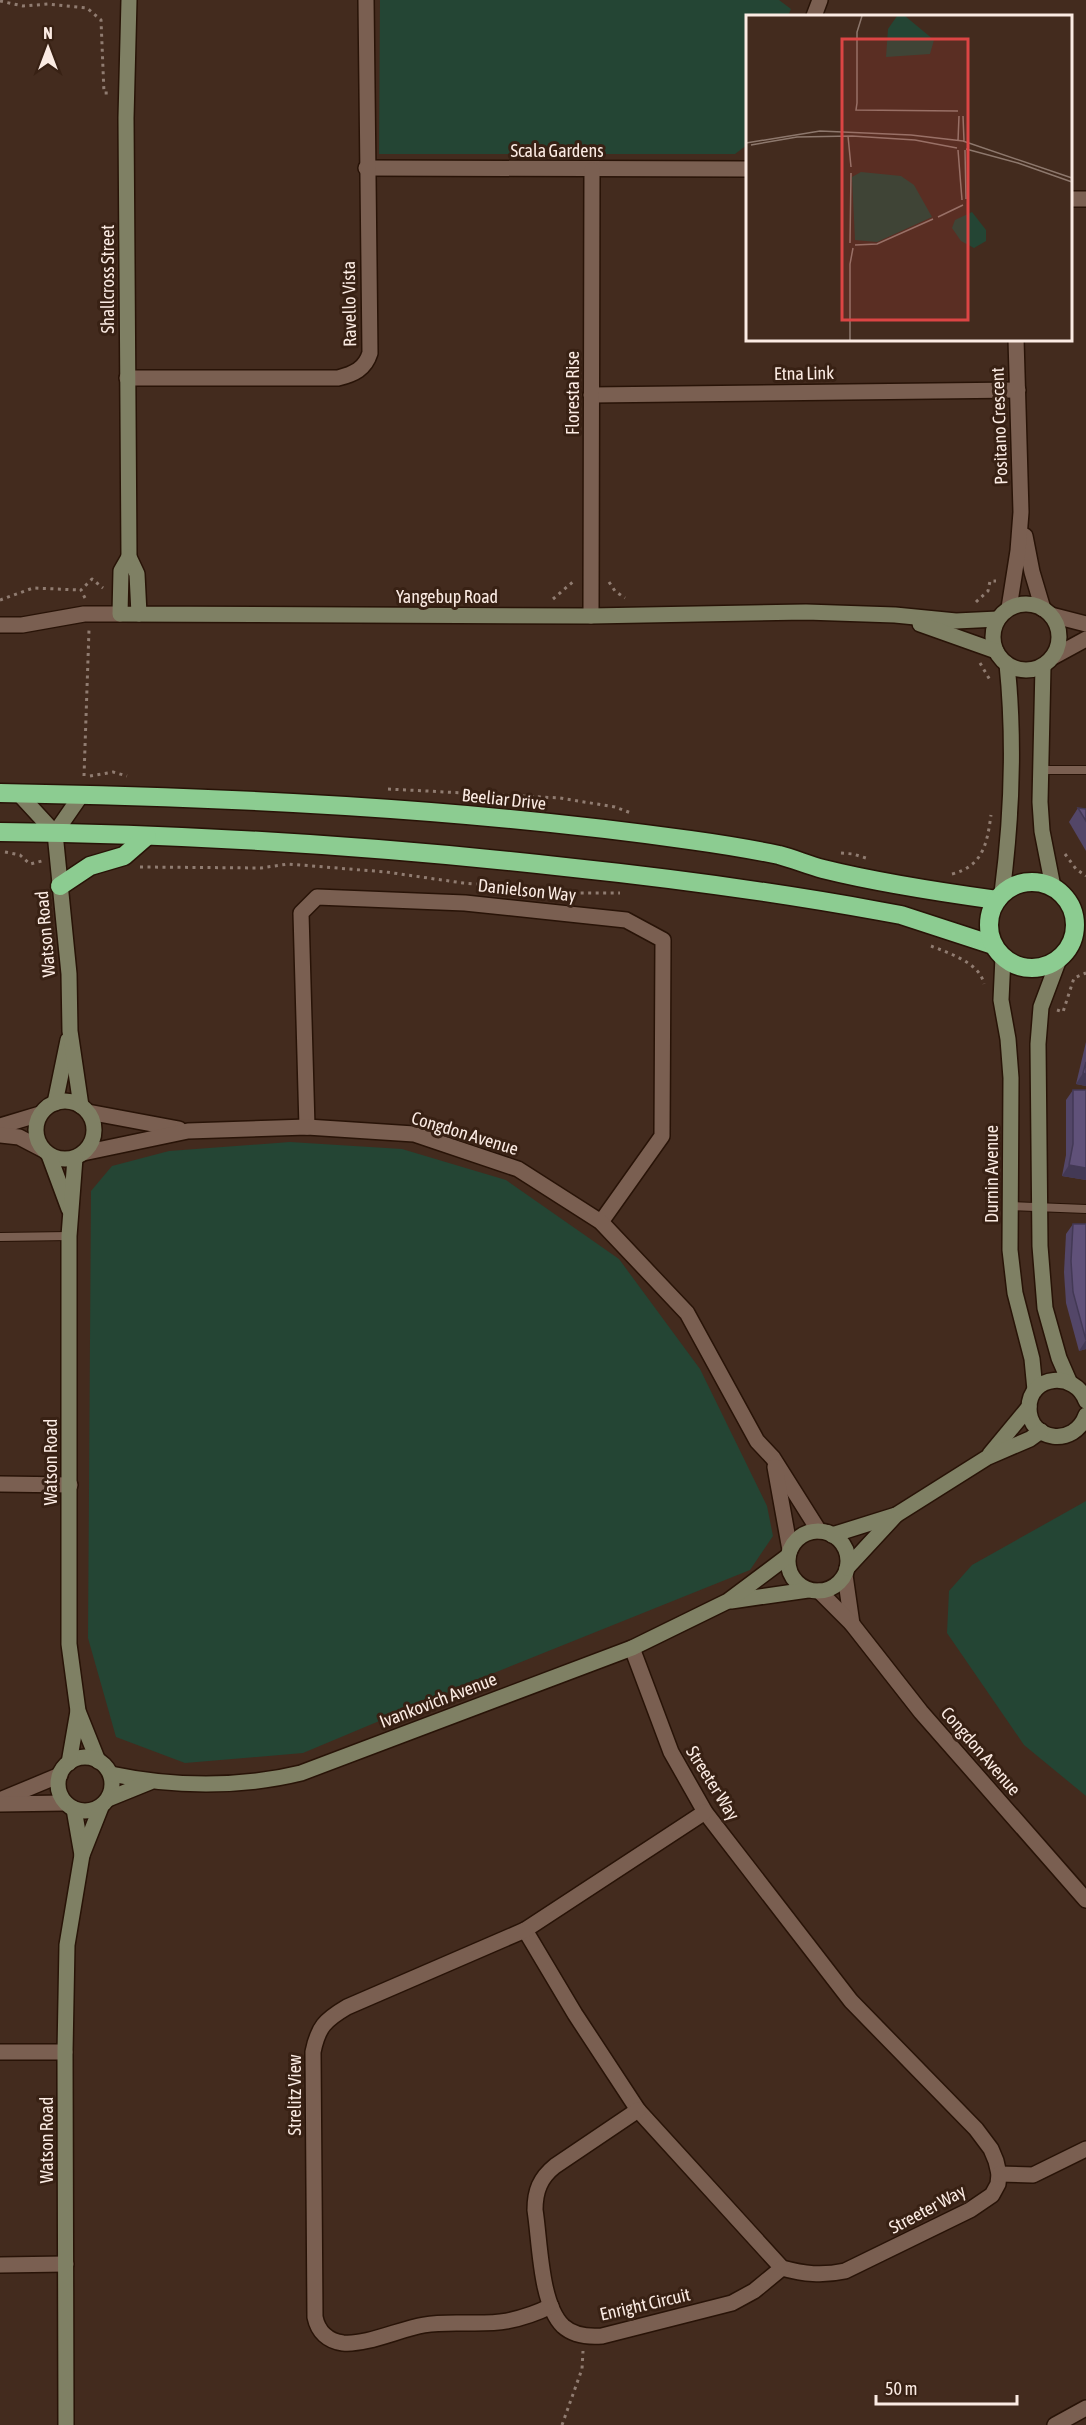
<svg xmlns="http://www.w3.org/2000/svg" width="1086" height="2425" font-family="'Asap Condensed',sans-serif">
  <rect width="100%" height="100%" fill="#432b1e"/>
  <g fill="#244534">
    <path d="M380,0H779L791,9L788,16H747V145L735,154H379Z"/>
    <path d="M290,1142L402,1149L506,1180L619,1259L700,1369L767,1506L773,1536L750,1570L489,1675L303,1753L185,1763L116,1737L88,1638L91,1191L112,1166L169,1151Z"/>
    <path d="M1086,1501V1796L1024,1745L947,1633L949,1591L972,1565Z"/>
  </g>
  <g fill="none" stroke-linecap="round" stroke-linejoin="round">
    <defs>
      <g id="lane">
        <path d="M1042,770H1086"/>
        <path d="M1010,1206L1086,1209"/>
        <path d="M0,1237L69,1236"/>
      </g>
      <g id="street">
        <path d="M814,16L820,0"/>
        <path d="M366,168L747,169"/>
        <path d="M1070,199H1086"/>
        <path d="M127,378H338C354,374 365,369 370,353L366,0"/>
        <path d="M591,395L1018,390"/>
        <path d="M1025,536L1032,572L1043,609"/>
        <path d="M1009,608L1018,551L1021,512L1016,339"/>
        <path d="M1051,615L1086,624"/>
        <path d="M591,616L592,170"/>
        <path d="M0,625H22L84,614H120"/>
        <path d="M1053,657L1086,639"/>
        <path d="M88,1112L179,1129"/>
        <path d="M0,1126L40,1114"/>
        <path d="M307,1127L301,913L317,897L465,903L626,920L663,940L662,1136L601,1222"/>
        <path d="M0,1135L19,1137L42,1149"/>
        <path d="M83,1153L188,1131L307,1127L414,1134L518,1169L601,1222L687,1313L757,1441L773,1458L819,1531"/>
        <path d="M775,1467L790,1550"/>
        <path d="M0,1484L70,1485"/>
        <path d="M845,1575L852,1624"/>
        <path d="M819,1591L852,1624L921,1712L1086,1900"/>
        <path d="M0,1800L60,1775"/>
        <path d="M0,1804L65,1803"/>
        <path d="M525,1930L575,2014L638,2110L782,2268C804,2274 822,2276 845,2271L970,2210L992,2195L998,2184L999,2174L996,2161L991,2149L976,2129L851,2001L705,1812L671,1752L632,1648"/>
        <path d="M0,2052H65"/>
        <path d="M638,2110L555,2166C540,2178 535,2191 535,2210C540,2241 540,2304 563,2326C574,2336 589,2337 602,2336L732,2303L754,2291L782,2268"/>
        <path d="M999,2174L1033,2175L1086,2149"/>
        <path d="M0,2265L66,2264"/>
        <path d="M551,2306C537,2313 522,2318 507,2321C480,2326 451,2320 424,2325C400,2329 367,2345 343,2343C328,2341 318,2332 315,2317L313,2052C318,2027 325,2020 347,2007L525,1930L705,1812"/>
        <path d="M1055,2425L1086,2408"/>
      </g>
      <g id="secondary">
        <path d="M129,0L126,118L129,557L137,574L139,614"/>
        <path d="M129,557L121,571L120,614L591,616L806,612L895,615L956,621L998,619"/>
        <circle cx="1026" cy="637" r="33"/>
        <path d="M920,624L996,651"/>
        <path d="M1043,666L1040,802L1042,831L1053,887"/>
        <path d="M19,794L55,833"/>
        <path d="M1002,893C1012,816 1015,742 1007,664"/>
        <path d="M1003,957L1001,1000L1008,1039L1011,1078L1010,1250L1015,1293L1032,1359L1035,1390"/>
        <path d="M1059,959L1041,1007L1038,1044L1040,1246L1045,1308L1059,1358L1069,1381"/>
        <circle cx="65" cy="1130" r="29"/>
        <path d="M55,1103L68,1040"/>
        <path d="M81,1106L70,1031L69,974L55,833L82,794"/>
        <path d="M49,1155L69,1209"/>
        <path d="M75,1158L69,1236V1644L78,1711L98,1761"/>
        <path d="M1086,1401C1076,1371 1029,1374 1029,1408C1029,1442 1075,1447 1086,1415"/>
        <path d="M990,1454L1029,1407"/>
        <circle cx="818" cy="1561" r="30"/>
        <path d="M832,1535L896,1515L988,1457L1030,1439L1041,1431"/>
        <path d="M847,1568L896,1515"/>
        <path d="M731,1601L808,1590"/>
        <circle cx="85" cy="1784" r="27"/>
        <path d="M69,1763L78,1711"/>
        <path d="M111,1774C172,1787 240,1788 301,1773L632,1648L728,1601L788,1556"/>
        <path d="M108,1799L150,1782"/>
        <path d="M74,1809L82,1855"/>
        <path d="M66,2425L65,2052L67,1945L82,1855L101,1807"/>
      </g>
      <g id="highway">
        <path d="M0,793C230,797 462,808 690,840C719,844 750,849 779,855C794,859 808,865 823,869C879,883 939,892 997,900"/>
        <path d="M0,832C189,834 378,846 565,867C670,878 775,892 879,911L901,915L993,945"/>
        <circle cx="1032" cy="925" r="43"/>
        <path d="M60,886L90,866L124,856L147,836"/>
      </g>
    </defs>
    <use href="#lane" stroke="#281307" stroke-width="10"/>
    <use href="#street" stroke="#281307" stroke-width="18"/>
    <use href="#secondary" stroke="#281307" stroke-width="18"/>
    <use href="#highway" stroke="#281307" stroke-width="21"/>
    <g stroke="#907c71" stroke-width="3" stroke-dasharray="3 4.5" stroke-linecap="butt">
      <path d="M0,1L23,6L48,4L87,8L101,20L104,93H111"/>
      <path d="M609,582L615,591L625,598"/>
      <path d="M85,598L81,590L92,579L103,588"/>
      <path d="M553,599L575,580"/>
      <path d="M0,600L33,588L80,590"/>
      <path d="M976,602L988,591L990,581H996"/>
      <path d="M980,663L990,680"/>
      <path d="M84,776L89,630"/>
      <path d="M90,776L113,772L127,776"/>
      <path d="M388,789L560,798L615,807L631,813"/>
      <path d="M5,852L20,855L30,864L42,861"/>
      <path d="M841,853L853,854L869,859"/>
      <path d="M1065,854L1076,869L1086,876"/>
      <path d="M140,867L261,868L288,864L386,872L463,883L580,893H620"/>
      <path d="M952,874C983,866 987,844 991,815"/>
      <path d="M931,946C949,953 980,963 984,984"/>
      <path d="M1057,1010L1063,1012L1074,978L1086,973"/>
      <path d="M562,2425L582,2369L583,2351"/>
    </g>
    <use href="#lane" stroke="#7a5f51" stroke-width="8"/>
    <use href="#street" stroke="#7a5f51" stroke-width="15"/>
    <use href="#secondary" stroke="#7f8064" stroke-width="15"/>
    <use href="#highway" stroke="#8ccc91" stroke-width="18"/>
  </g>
  <g fill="#534668">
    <path d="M1078,808L1086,809V851L1069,822Z"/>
    <path d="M1086,1042V1086L1076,1084Z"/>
    <path d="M1073,1090L1086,1180L1062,1176L1066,1155V1100Z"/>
    <path d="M1073,1224H1086V1349L1079,1351L1066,1303L1064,1272L1066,1234Z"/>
  </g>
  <g fill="#433955">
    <path d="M1083,1073L1086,1074V1086L1076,1084Z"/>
    <path d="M1069,1165L1086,1168V1180L1062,1176Z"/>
    <path d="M1086,1340V1349L1079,1351Z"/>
  </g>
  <g fill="#605179" stroke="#433955" stroke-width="1.5">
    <path d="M1078,808L1086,809V821Z"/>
    <path d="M1086,1062V1074L1083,1073Z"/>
    <path d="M1073,1090H1086V1168L1069,1165L1073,1144Z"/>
    <path d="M1073,1224H1086V1340L1073,1292L1071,1261Z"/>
  </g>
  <g text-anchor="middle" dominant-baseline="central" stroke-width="6" stroke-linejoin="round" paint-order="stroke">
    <g font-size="18" fill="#fbebe3" stroke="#382114">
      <text x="557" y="150">Scala Gardens</text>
      <text transform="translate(107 279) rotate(-90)">Shallcross Street</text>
      <text transform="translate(349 304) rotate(-91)">Ravello Vista</text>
      <text transform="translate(804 373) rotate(-1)">Etna Link</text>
      <text transform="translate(572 393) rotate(-90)">Floresta Rise</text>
      <text transform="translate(999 426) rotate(-92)">Positano Crescent</text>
      <text x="447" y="596">Yangebup Road</text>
      <text transform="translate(504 799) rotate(6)">Beeliar Drive</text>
      <text transform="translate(527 890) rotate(6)">Danielson Way</text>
      <text transform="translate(45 934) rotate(-95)">Watson Road</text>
      <text transform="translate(465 1133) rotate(17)">Congdon Avenue</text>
      <text transform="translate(991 1174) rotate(-90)">Durnin Avenue</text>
      <text transform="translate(50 1462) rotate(-90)">Watson Road</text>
      <text transform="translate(438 1700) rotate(-21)">Ivankovich Avenue</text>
      <text transform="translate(981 1751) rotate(49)">Congdon Avenue</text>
      <text transform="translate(713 1783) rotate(58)">Streeter Way</text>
      <text transform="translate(294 2095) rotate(-90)">Strelitz View</text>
      <text transform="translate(46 2140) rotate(-90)">Watson Road</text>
      <text transform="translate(927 2209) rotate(-28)">Streeter Way</text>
      <text transform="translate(645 2304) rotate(-13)">Enright Circuit</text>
    </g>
  </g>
  <g transform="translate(746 15)">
    <rect width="326" height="326" fill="#432b1e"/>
    <path d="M151,1H159L188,25L184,39L140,42L142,14ZM115,157L155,161L168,170L186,202L131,227L109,225L106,162ZM226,197L240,215V226L228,233L215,226L206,213L209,205Z" fill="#244534"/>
    <path fill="none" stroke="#8d786d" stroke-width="1.5" d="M111,88L110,95L212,96M111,88V17L116,1M217,101L218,126M102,121L105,152M212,126L213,101M0,128L74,116L165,120L217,126L326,163M5,130L51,122L106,121L169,125L211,133M220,134L272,148L326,167M212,135L216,185M219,135L220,184M192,202L217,190M104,228L105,158M109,230L131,229L187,204M104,325V249L107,233"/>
    <path fill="#dc4544" fill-opacity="0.15" stroke="#dc4544" stroke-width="3" d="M96,24H222V305H96Z"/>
    <rect width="326" height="326" fill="none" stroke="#fbebe3" stroke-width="3"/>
  </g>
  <g transform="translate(48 48)" stroke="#382114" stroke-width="4.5" paint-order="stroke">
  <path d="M0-4.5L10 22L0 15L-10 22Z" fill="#fbebe3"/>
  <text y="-9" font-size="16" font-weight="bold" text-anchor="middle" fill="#fbebe3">N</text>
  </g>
  <path d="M876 2395v9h141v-9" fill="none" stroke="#fbebe3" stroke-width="3"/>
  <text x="885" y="2395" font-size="18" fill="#fbebe3" stroke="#382114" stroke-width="4.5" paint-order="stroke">50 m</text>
</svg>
